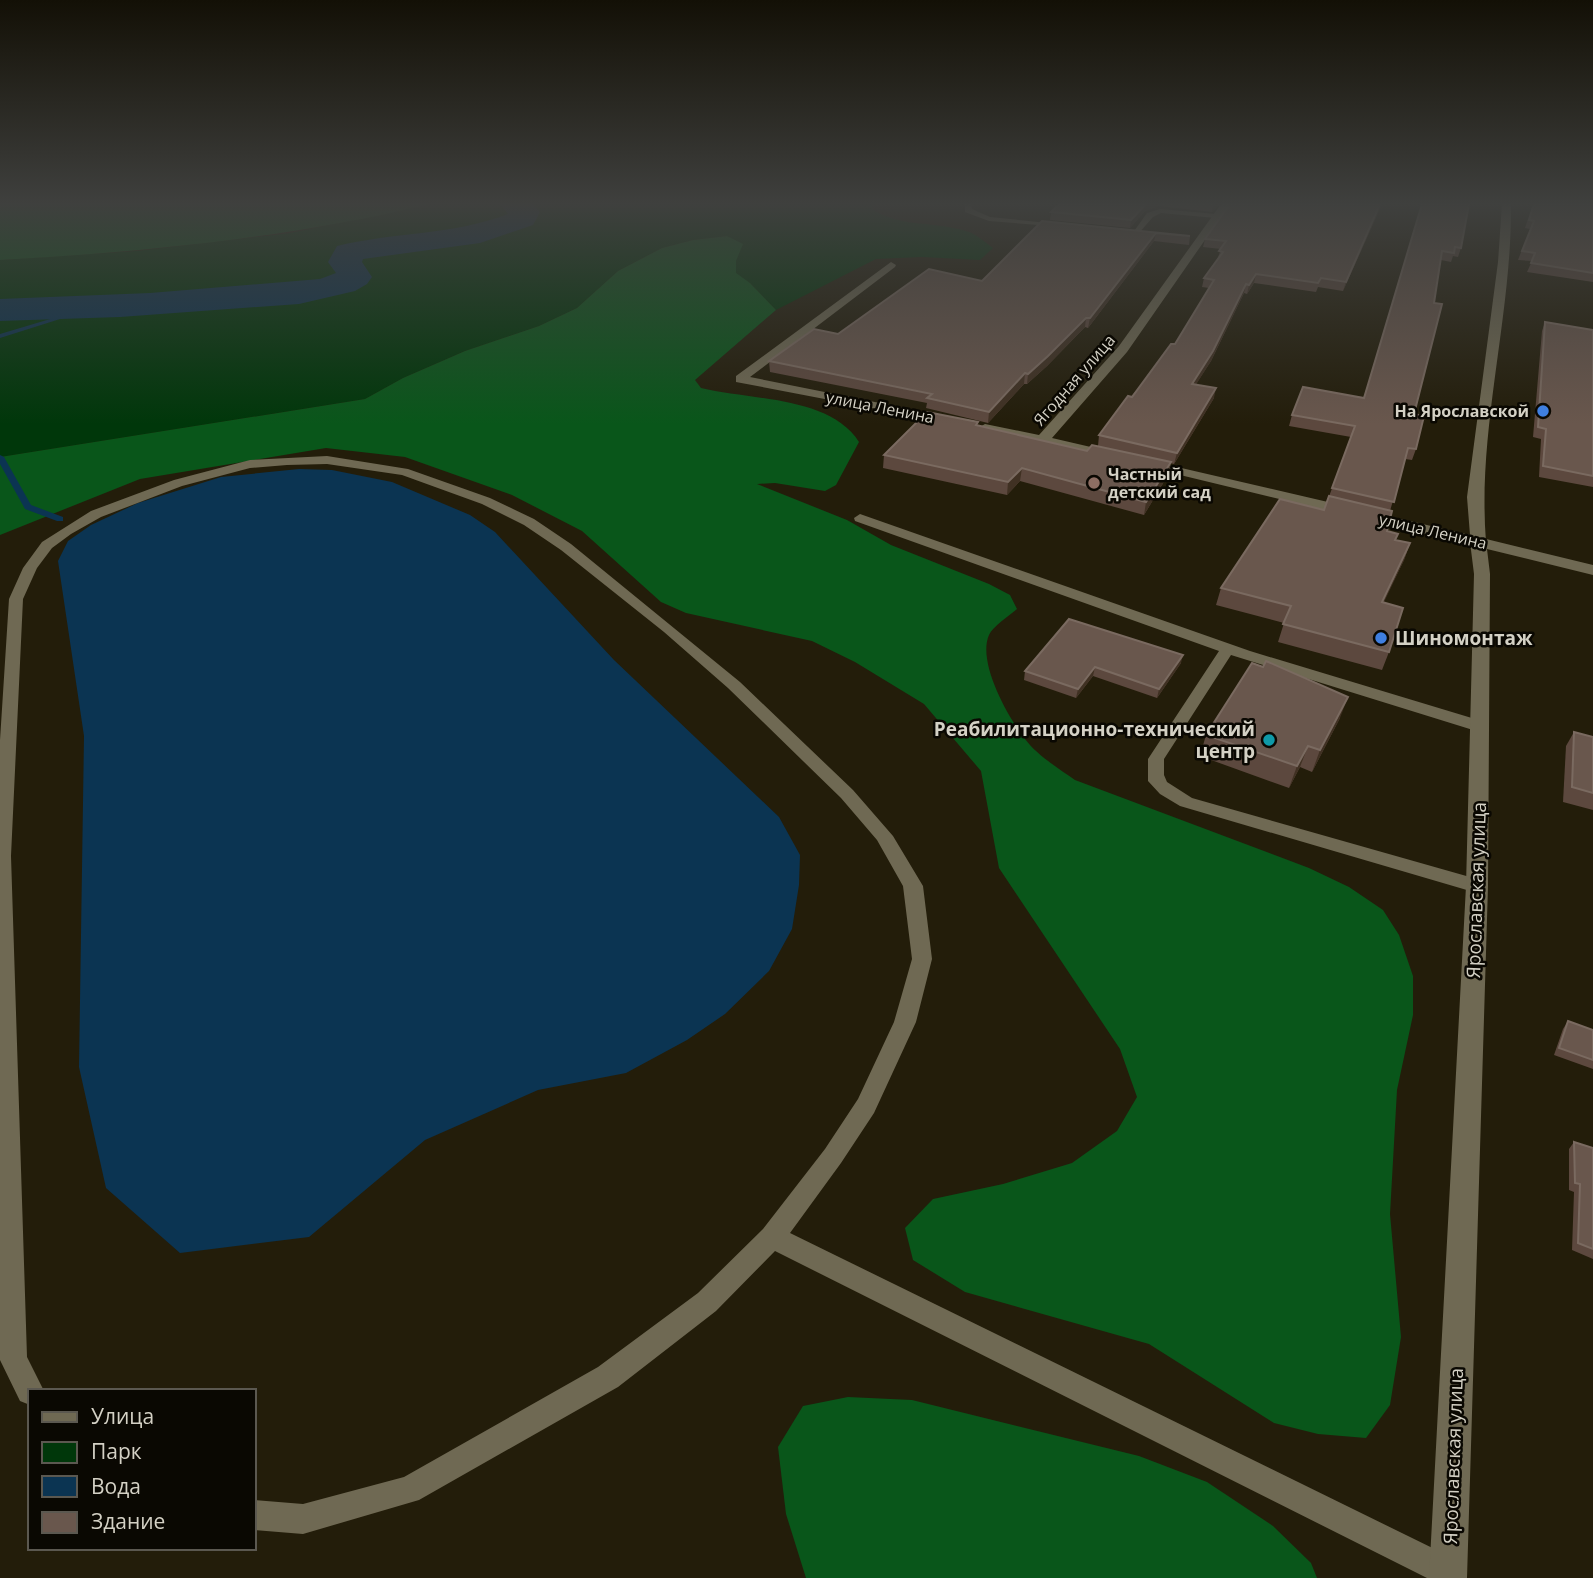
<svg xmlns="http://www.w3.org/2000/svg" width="1593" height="1578" font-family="'Open Sans',sans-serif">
  <rect width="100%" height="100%" fill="#231d0a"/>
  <path fill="#00370a" d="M430,204H874L872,209C903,229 935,220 969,232C977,235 986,243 993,248L980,260L922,257L876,259L776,310L750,283L735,274L736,261L727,236L693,240L662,248L618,271L577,308L539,326L465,351L403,378L365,399L0,457V260L136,251L290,233Z"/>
  <g fill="#09561a">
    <path d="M0,204H430C288,238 146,252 0,260Z"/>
    <path d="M727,236L743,244L736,261V273L750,283L776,310L695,380L701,388C749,400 830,396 859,442L836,485L825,491L775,483L757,484L847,520L891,545L989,584L1010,595L1017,609C1009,616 993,626 989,635C977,662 1008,717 1025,739C1037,755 1059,769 1075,780L1309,868L1349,887L1383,910L1399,935L1413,976V1015L1397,1090L1390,1214L1401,1337L1390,1405L1366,1438L1318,1434L1274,1423L1149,1344L965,1292L913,1260L905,1228L933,1199L1003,1184L1072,1163L1117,1131L1137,1097L1120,1049L999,868L981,771L924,704L855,662L812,641L686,613L661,602L582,531L512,495L405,457L326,448L140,479L0,535V457L365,399L403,378L465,351L539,326L577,308L618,271L662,248L693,240Z"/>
    <path d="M848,1397L912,1400L1139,1456L1207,1482L1273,1526L1311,1563L1317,1578H806L786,1514L778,1447L803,1406Z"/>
  </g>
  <path fill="#0b3452" d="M299,469L332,470L392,482L470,515L495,532L614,660L779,817L800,855L799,885L792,929L769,971L725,1014L687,1040L626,1073L538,1090L425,1140L309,1237L180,1253L106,1188L79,1067L84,736L58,561L68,541L91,525L138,503L221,477Z"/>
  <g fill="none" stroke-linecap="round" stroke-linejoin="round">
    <g fill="#0b3452" fill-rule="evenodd">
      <path d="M79,306L82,308L79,313L0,338V334L67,314L74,311Z"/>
      <path d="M0,455L4,457L31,505L63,517V521H57L25,509L0,464Z"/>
    </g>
    <path fill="#0b3452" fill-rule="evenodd" d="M500,204H533L540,212L533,225L480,243L363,259L362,262L372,277L367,284L355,291L299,304L120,317L0,321V299L150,293L320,279L336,273L328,262L337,246C394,232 454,235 508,214Z"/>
    <g fill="#6f6953" fill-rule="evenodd">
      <path d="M965,204H971L972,209L990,217L1068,225L1064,227L989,221L965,212Z"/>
      <path d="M1160,209L1216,214L1220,216L1216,218L1161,213L1153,217L1138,234H1132L1147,213Z"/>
      <path d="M327,456L408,469L490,498L534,519L571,544L740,682L853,790L893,836L923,886L932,959L916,1022L874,1113L841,1163L790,1233L1459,1561L1463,1572L1461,1578H1427L775,1251L716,1311L618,1387L419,1500L303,1534L254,1530V1500L303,1504L404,1477L598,1367L698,1293L763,1229L825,1149L858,1099L894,1022L912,959L903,886L877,840L841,798L728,688L664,632L561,550L524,525L482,504L402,475L327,464L287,465L250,468L182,486L101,517L71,534L52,548L37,568L23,599L11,856L27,1357L44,1391H30V1405L20,1401L0,1360V740L9,599L23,568L42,542L91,511L174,480L250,460Z"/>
      <path d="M860,514L1250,651L1485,722L1487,726L1485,730H1473L1231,655L1164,759V775L1167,782L1192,798L1484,881L1487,886L1484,891L1477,893L1180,806L1160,794L1148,781V759L1219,651L855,521L854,518Z"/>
    </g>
    <g fill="#6f6953" fill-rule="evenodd">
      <path d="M1221,204H1230L1127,352L1052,438L1470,535L1467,497L1498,262L1502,204H1511C1512,317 1477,429 1486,542L1484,545L1478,547L1114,459L980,431L978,428L985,424L1039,435L1119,346Z"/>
      <path d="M891,262L896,265L895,267L750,377L950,417L957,421L955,424L736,382V376Z"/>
    </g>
    <path fill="#6f6953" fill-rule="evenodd" d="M1478,537L1593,565V575L1487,549L1490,574L1488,886L1467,1578H1429L1466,886L1474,574L1470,542Z"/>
  </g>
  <g fill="#5c483e">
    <path d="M1059,204H1219L1212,212L1159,206L1145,211L1130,228L1050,220L1051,212Z"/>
    <path d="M1382,204L1343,291L1318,287L1316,292L1254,283L1247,294L1244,293L1211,361L1196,384L1214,398L1174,464L1170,463L1168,475L1144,515L1020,481L1007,495L883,468L884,455L978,425L1087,451L1098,446L1099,435L1175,344L1209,288L1202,287L1204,278L1217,260L1221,249L1203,247L1205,239Z"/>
    <path d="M1422,204L1461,248L1458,257L1453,256L1451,262L1441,260L1414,414L1416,449L1412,460L1405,459L1390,511L1387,531L1396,540L1410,543L1404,560L1383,603L1389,652L1382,670L1278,642L1284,623L1216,605L1221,588L1324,510L1351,437L1289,426L1292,415L1364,398Z"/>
    <path d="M1533,204H1593V282L1527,272L1532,261L1518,260L1530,229L1525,228Z"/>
    <path d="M1042,221L1190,236L1189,245L1154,241L1088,328L1085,327L1047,366L1027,384H1024L988,423L926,408L927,403L770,372L769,361L982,281Z"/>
    <path d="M1545,322L1593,330V487L1539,477L1541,439L1533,437L1542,331Z"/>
    <path d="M1181,663L1157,698L1093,676L1076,698L1024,680L1025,671Z"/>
    <path d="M1340,718L1312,772L1300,767L1289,788L1200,756L1206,735Z"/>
    <path d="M1574,732L1593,737V810L1563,802L1566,746Z"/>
    <path d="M1568,1021L1593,1030V1069L1554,1055L1563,1029Z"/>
    <path d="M1574,1142L1593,1148V1259L1572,1250L1574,1192L1569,1190V1149Z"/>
  </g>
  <g fill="#403123">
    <path d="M1146,204H1160L1159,206L1145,211L1130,228L1131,220Z"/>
    <path d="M1213,204H1219L1212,212Z"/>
    <path d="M1380,204H1382L1343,291L1346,282Z"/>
    <path d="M1156,233L1154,241L1088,328L1090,318Z"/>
    <path d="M1256,274L1254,283L1247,294L1249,285Z"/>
    <path d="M1246,284L1244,293L1211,361L1190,394L1192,384Z"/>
    <path d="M1086,318L1085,327L1047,366L1027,384L1028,374Z"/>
    <path d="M1025,373L1024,384L988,423L989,412Z"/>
    <path d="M1216,388L1214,398L1174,464L1177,453Z"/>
    <path d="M1171,462L1168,475L1144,515L1146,502Z"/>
    <path d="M1022,468L1020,481L1007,495L1008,482Z"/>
    <path d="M1410,543L1404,560L1376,619L1382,602Z"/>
    <path d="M1183,655L1181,663L1157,698L1159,689Z"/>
    <path d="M1095,667L1093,676L1076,698L1078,689Z"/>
    <path d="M1348,697L1340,718L1312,772L1320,750Z"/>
    <path d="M1308,746L1300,767L1289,788L1297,766Z"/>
  </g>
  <g fill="#69574d" stroke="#7a6a60" stroke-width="2">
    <path d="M1059,204H1146L1131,220L1051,212Z"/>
    <path d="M1230,204H1380L1346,282L1321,278L1318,283L1256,274L1249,285L1246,284L1213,351L1192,384L1216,388L1177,453L1099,435L1128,396L1132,397L1171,344H1175L1214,280L1204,278L1223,252L1219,251L1226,241L1205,239Z"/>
    <path d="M1422,204H1469L1461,248L1455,247L1454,253L1442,251L1434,303L1442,304L1414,414L1424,416L1416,449L1408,448L1394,502L1332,488L1355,426L1292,415L1303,387L1364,398Z"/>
    <path d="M1534,204H1593V273L1531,263L1535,253L1522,251L1534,221L1529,220Z"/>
    <path d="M1042,221L1190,236L1156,233L1090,318H1086L1048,356L1028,374L1025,373L989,412L927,398L932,394L769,361L814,329L838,334L929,269L982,281Z"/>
    <path d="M1545,322L1593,330V476L1543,466L1546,429L1538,427Z"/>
    <path d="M927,412L978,422L976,425L1087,451L1092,445L1171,462L1146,502L1022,468L1008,482L884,455Z"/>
    <path d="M1329,496L1392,511L1387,531L1398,534L1395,540L1410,543L1382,602L1403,608L1389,652L1283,624L1291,606L1221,588L1280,499L1324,510Z"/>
    <path d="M1069,619L1183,655L1159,689L1095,667L1078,689L1025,671Z"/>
    <path d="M1266,661L1348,697L1320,750L1308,746L1297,766L1206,735L1252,663L1263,667Z"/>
    <path d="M1574,732L1593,737V793L1572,787Z"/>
    <path d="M1568,1021L1593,1030V1060L1559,1048Z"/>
    <path d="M1574,1142L1593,1148V1249L1578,1243L1580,1184L1575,1183Z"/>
  </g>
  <linearGradient id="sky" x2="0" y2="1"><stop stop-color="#131006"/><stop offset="0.48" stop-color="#3f403e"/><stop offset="1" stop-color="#3f403e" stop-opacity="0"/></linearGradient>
  <rect width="1593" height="424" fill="url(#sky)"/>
  <g fill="#3f7fe0" stroke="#0a0802" stroke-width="2.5">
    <circle cx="1543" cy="411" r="7"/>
    <circle cx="1381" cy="638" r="7"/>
  </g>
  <circle fill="#8d6e63" stroke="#0a0802" stroke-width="2.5" cx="1094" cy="483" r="7"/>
  <circle fill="#0f9aa8" stroke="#0a0802" stroke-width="2.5" cx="1269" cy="740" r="7"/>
  <g text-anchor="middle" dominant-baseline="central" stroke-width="5" stroke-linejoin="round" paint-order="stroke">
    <g font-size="16" fill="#d4d1c5" stroke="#0a0802">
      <text transform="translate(1074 380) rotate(-49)">Ягодная улица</text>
      <text transform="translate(880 407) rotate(11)">улица Ленина</text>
      <text transform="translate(1433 531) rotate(13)">улица Ленина</text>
    </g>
    <g font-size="16" font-weight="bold" fill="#d4d1c5" stroke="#0a0802" text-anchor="end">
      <text x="1529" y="411">На Ярославской</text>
      <text x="1108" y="474" text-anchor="start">Частный<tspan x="1108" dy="18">детский сад</tspan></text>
    </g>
    <g font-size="19" font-weight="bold" fill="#d4d1c5" stroke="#0a0802" text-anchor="start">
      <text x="1395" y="638">Шиномонтаж</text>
      <text x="1255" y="729" text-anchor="end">Реабилитационно-технический<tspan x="1255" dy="22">центр</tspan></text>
    </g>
    <g font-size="19" fill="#d4d1c5" stroke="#0a0802">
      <text transform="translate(1476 890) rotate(-88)">Ярославская улица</text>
      <text transform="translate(1453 1456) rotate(-88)">Ярославская улица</text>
    </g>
  </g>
  <rect x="28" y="1389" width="228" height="161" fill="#0a0802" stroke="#5b5850" stroke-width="2"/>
  <rect x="42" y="1412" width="35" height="10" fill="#6f6953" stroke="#5b5850" stroke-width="2"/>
  <text x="91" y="1424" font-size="21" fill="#d4d1c5">Улица</text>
  <rect x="42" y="1442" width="35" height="21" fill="#00370a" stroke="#5b5850" stroke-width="2"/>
  <text x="91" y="1459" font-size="21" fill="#d4d1c5">Парк</text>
  <rect x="42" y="1476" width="35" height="21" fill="#0b3452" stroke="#5b5850" stroke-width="2"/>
  <text x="91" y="1494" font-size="21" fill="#d4d1c5">Вода</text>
  <rect x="42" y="1512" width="35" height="21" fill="#69574d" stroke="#5b5850" stroke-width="2"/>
  <text x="91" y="1529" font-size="21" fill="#d4d1c5">Здание</text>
</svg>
